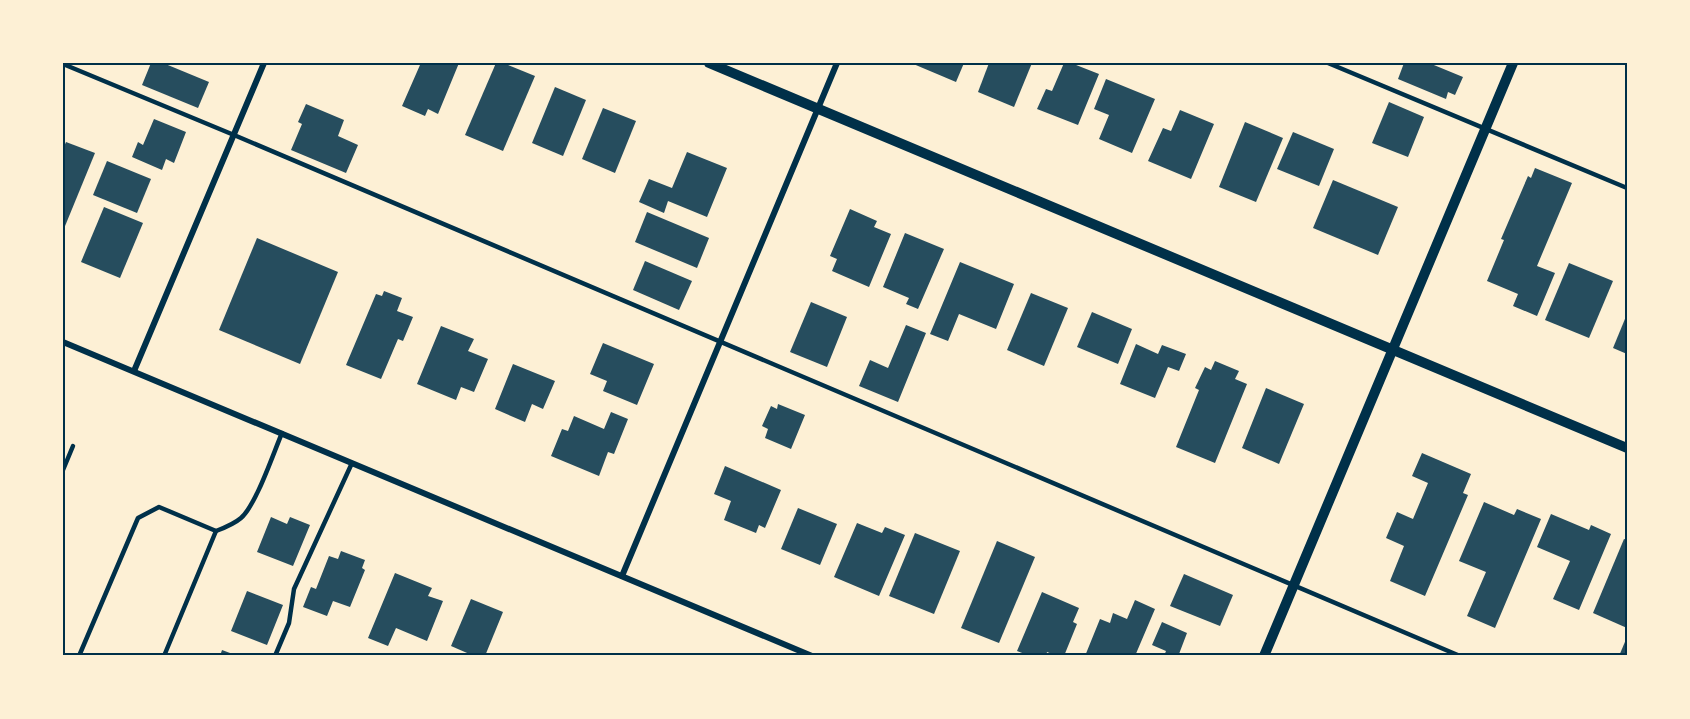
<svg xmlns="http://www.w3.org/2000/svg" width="1690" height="719" font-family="'Open Sans',sans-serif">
  <rect width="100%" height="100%" fill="#fdf0d5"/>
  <g fill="#264d5e">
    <path d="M151,63H163L209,82L198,108L142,85Z"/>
    <path d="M415,63H459L438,114L428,109L425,116L402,106L420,65Z"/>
    <path d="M496,63H503L535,76L503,151L465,135Z"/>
    <path d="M911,63H964L956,82Z"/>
    <path d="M989,63H1032L1014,107L978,92Z"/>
    <path d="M1064,63H1071L1099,74L1078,125L1037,109L1046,89L1052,91Z"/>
    <path d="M1404,63H1429L1463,77L1455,95L1448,92L1446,99L1398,79Z"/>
    <path d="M1106,79L1155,99L1132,153L1099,139L1109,115L1094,109Z"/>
    <path d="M555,87L586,100L563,156L532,143Z"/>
    <path d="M1389,102L1424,117L1408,157L1372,143Z"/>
    <path d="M306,104L344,120L338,136L358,145L346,173L291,150L302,124L298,122Z"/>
    <path d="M603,108L636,121L615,173L582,159Z"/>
    <path d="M1180,110L1214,124L1191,179L1148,161L1163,128L1171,131Z"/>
    <path d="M154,119L186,132L174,163L166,159L162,170L132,157L138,142L143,145Z"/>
    <path d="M1245,122L1283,138L1256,202L1219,187Z"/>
    <path d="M1293,132L1334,149L1319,186L1277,169Z"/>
    <path d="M66,142L95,153L63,231V149Z"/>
    <path d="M687,152L727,168L707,217L668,201L664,213L639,202L649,179L672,188Z"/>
    <path d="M107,161L151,179L137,213L93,195Z"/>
    <path d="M1535,168L1572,183L1537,266L1555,273L1537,316L1513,306L1518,294L1487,281L1504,240L1501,239L1528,176L1531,178Z"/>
    <path d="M1333,180L1398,207L1378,255L1313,228Z"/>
    <path d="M104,207L143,223L120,278L81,262Z"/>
    <path d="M850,209L877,221L874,227L891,234L869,287L832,271L837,259L830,256Z"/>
    <path d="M647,212L709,238L697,268L635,242Z"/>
    <path d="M905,233L944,249L918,309L906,304L909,298L883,287Z"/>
    <path d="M257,238L338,272L300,364L219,330Z"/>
    <path d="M645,261L692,281L679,310L633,290Z"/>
    <path d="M960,262L1014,284L996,329L959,314L948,341L930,334Z"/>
    <path d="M1569,263L1613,281L1589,338L1545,320Z"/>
    <path d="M384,291L402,298L397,311L413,317L403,341L398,339L381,379L346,365L376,294L382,296Z"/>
    <path d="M1031,293L1068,308L1044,366L1007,350Z"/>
    <path d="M811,302L847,317L827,367L790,352Z"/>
    <path d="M1092,312L1132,329L1118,364L1077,347Z"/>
    <path d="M1627,314V354L1613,348Z"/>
    <path d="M906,325L926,333L898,402L859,386L870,360L888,368Z"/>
    <path d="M441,326L474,339L468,351L488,359L474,392L461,387L456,400L417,384Z"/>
    <path d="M603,343L654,364L637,405L603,391L607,381L590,374Z"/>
    <path d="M1136,344L1158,354L1162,345L1186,354L1179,371L1168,367L1155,398L1120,384Z"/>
    <path d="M1215,361L1239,371L1235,379L1247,384L1215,463L1176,447L1199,390L1195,388L1205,367L1211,370Z"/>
    <path d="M513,364L555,381L543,409L532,404L525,422L495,409Z"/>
    <path d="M1266,388L1304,404L1279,464L1242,448Z"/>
    <path d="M778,404L805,415L791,449L765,438L768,429L762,426L771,406L777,409Z"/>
    <path d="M611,412L628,419L614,454L608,452L599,476L551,456L562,429L568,431L574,416L604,429Z"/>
    <path d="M1422,453L1471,474L1463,493L1468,495L1425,596L1390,581L1404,546L1386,538L1397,512L1413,519L1428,483L1412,476Z"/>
    <path d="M725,466L781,490L765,528L759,525L756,533L724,520L731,501L714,494Z"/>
    <path d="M1484,502L1514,515L1517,509L1541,519L1495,628L1467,616L1486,572L1459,561Z"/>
    <path d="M798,508L837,524L820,565L781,549Z"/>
    <path d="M1551,514L1589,530L1591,525L1611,534L1579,610L1553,599L1570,561L1537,547Z"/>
    <path d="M271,517L287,524L290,517L310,525L293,566L257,552Z"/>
    <path d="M857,523L882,533L885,527L905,535L879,596L834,577Z"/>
    <path d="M915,533L960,551L934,614L889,596Z"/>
    <path d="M1624,539L1627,540V628L1593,613Z"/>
    <path d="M997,541L1035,557L999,643L961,628Z"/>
    <path d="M341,551L365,560L362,568L365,570L350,607L333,601L327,616L303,607L311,587L316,589L329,556L338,559Z"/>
    <path d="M395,573L432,588L428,596L443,601L427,641L396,628L388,646L368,638Z"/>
    <path d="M1184,574L1233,595L1220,626L1170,606Z"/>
    <path d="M247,591L283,605L267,645L231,631Z"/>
    <path d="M1042,592L1079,608L1073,622L1077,624L1064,656H1057L1047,652L1046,656H1030L1017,651Z"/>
    <path d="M471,599L503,612L485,656H474L451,646Z"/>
    <path d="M1135,600L1155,609L1135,656H1085L1100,619L1110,623L1113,613L1127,619Z"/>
    <path d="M1162,622L1187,633L1179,654L1182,656H1164L1166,651L1152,645Z"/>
    <path d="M1627,637V656H1619Z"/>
    <path d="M222,650L238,656H220Z"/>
  </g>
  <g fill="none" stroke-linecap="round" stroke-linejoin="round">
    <g stroke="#003049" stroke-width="4.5">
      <path d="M1328,63L1627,188"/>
      <path d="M63,64L234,135L1460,656"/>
      <path d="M63,470L73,446"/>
      <path d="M79,656L138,518L159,507L216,531C224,528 234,524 241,518C256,505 273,454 282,433"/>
      <path d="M164,656L216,531"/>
      <path d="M275,656L289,623L294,589L352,463"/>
    </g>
    <g stroke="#003049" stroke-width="6">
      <path d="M63,342L812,656"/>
      <path d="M134,371L264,63"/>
      <path d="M622,576L837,63"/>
    </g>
    <g stroke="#003049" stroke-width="10">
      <path d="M709,63L1627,448"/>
      <path d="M1264,656L1513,63"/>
    </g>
  </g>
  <rect width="1690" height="719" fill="none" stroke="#fdf0d5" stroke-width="129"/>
  <rect x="64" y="64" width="1562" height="590" fill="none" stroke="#003049" stroke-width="2"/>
</svg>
